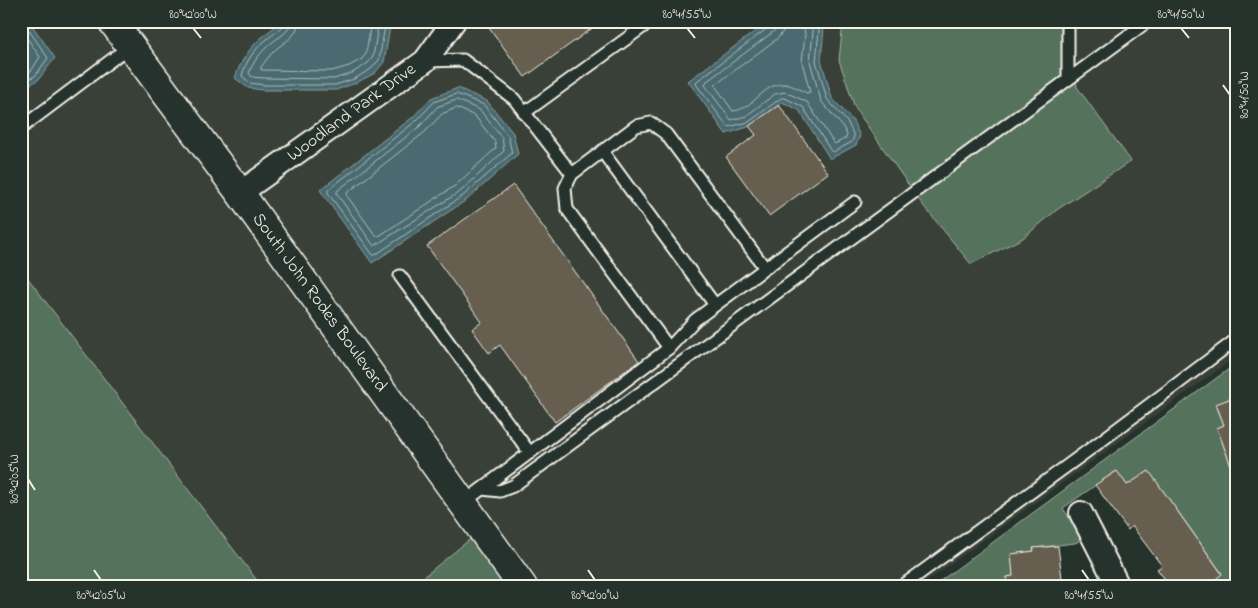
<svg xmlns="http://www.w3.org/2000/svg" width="1258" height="608" font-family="'Indie Flower',sans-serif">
  <rect width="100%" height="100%" fill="#26332d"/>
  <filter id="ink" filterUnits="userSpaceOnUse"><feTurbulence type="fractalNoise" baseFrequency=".02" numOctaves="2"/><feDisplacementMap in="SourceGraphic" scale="10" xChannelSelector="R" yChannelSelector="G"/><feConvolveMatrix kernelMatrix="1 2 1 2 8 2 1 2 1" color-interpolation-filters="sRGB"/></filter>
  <g filter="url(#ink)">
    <g fill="#394037" fill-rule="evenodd">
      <path d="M29,21H99L474,536L411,587H262L21,269V89L38,80L54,58Z"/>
      <path d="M124,21H282L262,37L241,61L236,78L248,88L336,90L356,83L387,39L391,21H769L688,82L751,126L782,102L799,110L830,159L853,121L832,98L821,60L824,28L819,21H843L839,60L1023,238L1058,209L1131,161L1077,86L1070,27L1074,21H1237V356L919,587H535ZM431,98L372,263L320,190L413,117Z"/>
    </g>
    <g fill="#55735c" stroke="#a4b2a2">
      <path d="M843,21H1074L1070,27L1077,87L1131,161L1058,209L1023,238L971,264L922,204L855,108L839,60Z"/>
      <path d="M21,269L262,587H21Z"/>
      <path d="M1237,363V396L1216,405L1224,425L1217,428L1237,482V587H1206L1222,573L1149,471L1127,485L1116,471L1063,508L1080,535L1079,541L1075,543L1034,548V551L1012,554L1013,576L1007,577L1008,587H932Z"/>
      <path d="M474,536L511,587H411Z"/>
    </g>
    <g fill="#4a6b71" stroke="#8ea1a1">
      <path d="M21,21H29L55,58L38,80L21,89Z"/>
      <path d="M282,21H391L384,62L375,73L356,83L336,90H263L248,88L235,78C244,50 260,38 282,21Z"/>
      <path d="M769,21H819L824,28L821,60L832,98L853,121L860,136L856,145L830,159L799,110L782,102L751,126L726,134L688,81Z"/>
      <path d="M458,88L487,101L513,133L518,154L468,199L372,263L320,190L413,117L431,98Z"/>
    </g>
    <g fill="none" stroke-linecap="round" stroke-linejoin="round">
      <g stroke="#b0bbb8" stroke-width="1">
        <path d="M285,21C283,30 272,34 266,40C255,49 245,62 242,76L250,83L264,85H335L354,79L371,69L379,60L386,21"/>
        <path d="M291,21C290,33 278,37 270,44C262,51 252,63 249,73L252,77L264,78L334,79L352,73L367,64L373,57L379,21"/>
        <path d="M298,21C298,38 284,41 274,51C269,56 265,62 261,67V70L332,71L349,66L362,59L366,54L371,21"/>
        <path d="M771,21L769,27L697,81L696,84L728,127L749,122L781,98H785L803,107L831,151L833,152L852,142L854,136L848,123L827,99L816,61L819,30L816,21"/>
        <path d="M777,21V27L773,32L706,82L705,85L731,120L746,116L775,94L785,92L807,102L833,142L835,144L846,138L847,135L843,127L821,101L810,61L813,32L810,21"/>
        <path d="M785,21L784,30L778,38L715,85L716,87L733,111C753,110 764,82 785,84C792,85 800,90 807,93L810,92L802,62L805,34L802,21"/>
        <path d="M21,29L40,57L31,71L21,76"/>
        <path d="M21,83L35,76L48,58L26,26V21"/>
        <path d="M457,94L484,105L508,136L512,153L464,195L375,255H373L328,193V190L416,121L434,102Z"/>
        <path d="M457,100L480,110L502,138L504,151L461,191L374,246L337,194V191L420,126L437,107Z"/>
        <path d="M457,108L475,116L495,142L496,148L456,185L379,236H376L347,196V193L425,132L442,114Z"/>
      </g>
    </g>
    <g fill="#665e4f" stroke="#f4f1e8">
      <path d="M489,21H602L525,77L486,23Z"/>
      <path d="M779,105L828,173L769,216L726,157L756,135L749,126Z"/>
      <path d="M513,185L639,361L555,422L500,345L489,353L472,329L482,322L427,246Z"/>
      <path d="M1237,396V482L1217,428L1224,425L1216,404Z"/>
      <path d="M1117,471L1127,485L1149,471L1222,574L1206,587H1171L1157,569L1162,566L1132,526L1128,530L1095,485Z"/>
      <path d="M1058,546L1063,586L1008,587L1007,577L1013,576L1011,554L1034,551L1033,548Z"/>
    </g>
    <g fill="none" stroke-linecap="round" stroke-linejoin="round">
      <defs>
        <g id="lane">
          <path d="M1068,21V79"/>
          <path d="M425,61L463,60L514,99L572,174"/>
          <path d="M524,113L651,21"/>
          <path d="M21,128L130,46"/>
          <path d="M602,151L715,305"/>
          <path d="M400,276L530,453"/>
          <path d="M669,348L567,209L565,188L572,174L636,126L651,123L666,134L765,268"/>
          <path d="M482,489L500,491L513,486L1148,21"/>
          <path d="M463,503L669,348L695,320L855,202"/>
          <path d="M901,587L1101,441L1237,339"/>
        </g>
        <g id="street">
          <path d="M240,193L425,61L454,21"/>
          <path d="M1081,513L1116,582L1117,587"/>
        </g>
        <path id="secondary" d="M112,21L240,193L523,587"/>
      </defs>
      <use href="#lane" stroke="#f4f1e8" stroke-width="15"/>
      <use href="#street" stroke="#f4f1e8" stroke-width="26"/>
      <use href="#secondary" stroke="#f4f1e8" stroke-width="31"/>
      <use href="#lane" stroke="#26332d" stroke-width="11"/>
      <use href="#street" stroke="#26332d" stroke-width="22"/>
      <use href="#secondary" stroke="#26332d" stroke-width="28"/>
    </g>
  </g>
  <path fill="none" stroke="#f4f1e8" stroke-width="2" d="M193,28L201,38M687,28L695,38M1181,28L1189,38M1223,85L1230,95M28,479L35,490M94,570L101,580M588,570L595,580M1082,570L1089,580"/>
  <g text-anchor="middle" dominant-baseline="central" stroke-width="4.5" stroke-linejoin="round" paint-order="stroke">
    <g font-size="18" fill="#f4f1e8" stroke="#26332d">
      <text transform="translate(352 113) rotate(-36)">Woodland Park Drive</text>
      <text transform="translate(319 303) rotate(54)">South John Rodes Boulevard</text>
    </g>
  </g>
  <rect width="1258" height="608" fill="none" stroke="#26332d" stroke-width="55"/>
  <rect x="28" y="28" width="1202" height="552" fill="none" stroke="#f4f1e8" stroke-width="2"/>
  <g font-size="12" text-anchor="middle" fill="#f4f1e8">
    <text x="193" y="18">80°42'00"W</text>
    <text x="687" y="18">80°41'55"W</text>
    <text x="1181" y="18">80°41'50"W</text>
    <text transform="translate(1244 95) rotate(-90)" y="4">80°41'50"W</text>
    <text transform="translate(14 479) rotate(-90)" y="4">80°42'05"W</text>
    <text x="101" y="599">80°42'05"W</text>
    <text x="595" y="599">80°42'00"W</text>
    <text x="1089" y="599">80°41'55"W</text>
  </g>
</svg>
